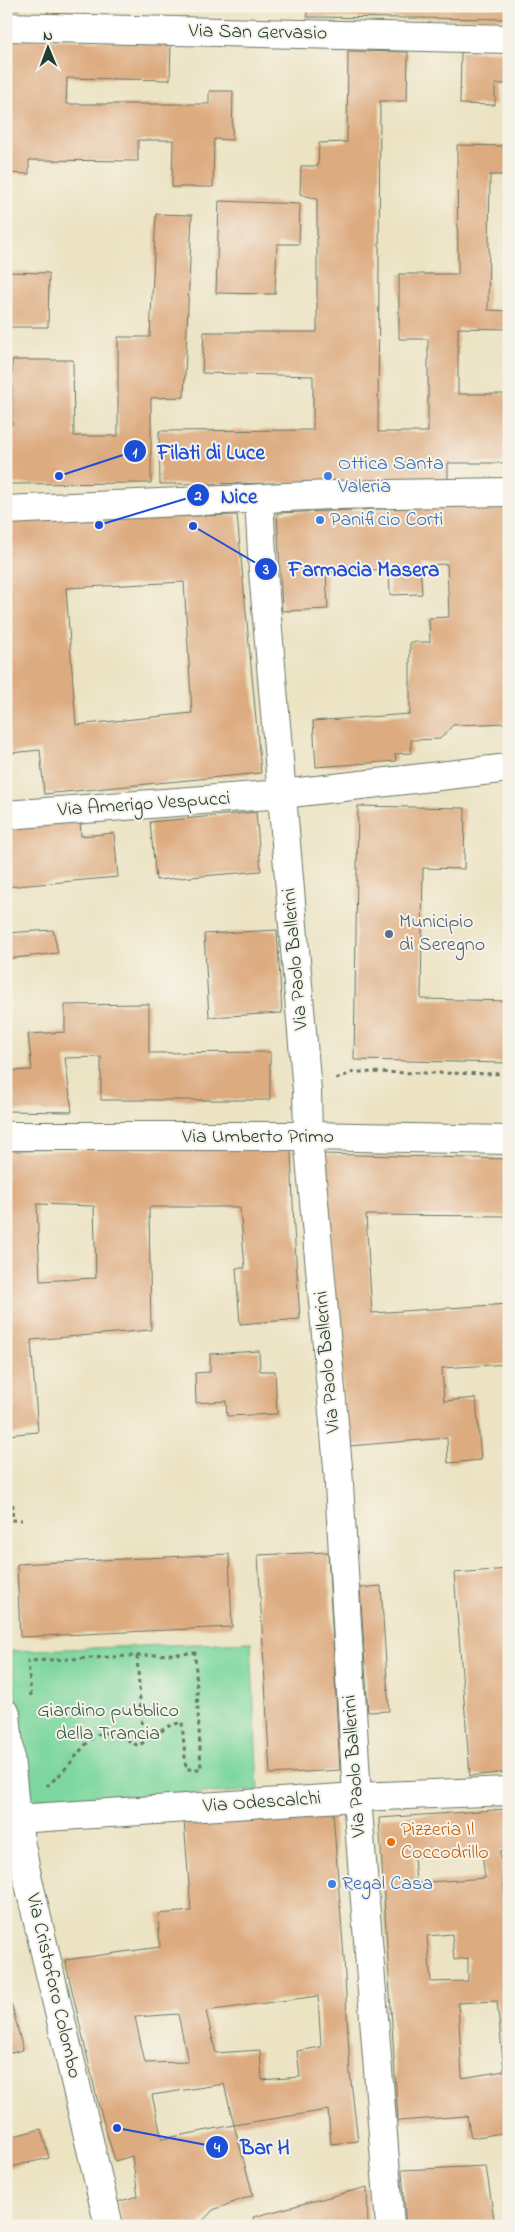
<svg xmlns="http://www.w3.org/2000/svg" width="515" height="2232" font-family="'Indie Flower',sans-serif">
  <rect width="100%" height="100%" fill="#f7f3e8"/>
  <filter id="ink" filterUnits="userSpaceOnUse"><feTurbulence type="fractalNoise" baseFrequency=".02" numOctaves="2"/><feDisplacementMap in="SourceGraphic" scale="10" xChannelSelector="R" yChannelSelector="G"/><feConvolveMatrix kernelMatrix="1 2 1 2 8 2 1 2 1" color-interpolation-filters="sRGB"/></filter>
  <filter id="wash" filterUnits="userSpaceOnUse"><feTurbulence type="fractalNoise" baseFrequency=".0096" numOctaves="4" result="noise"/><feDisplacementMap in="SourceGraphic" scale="20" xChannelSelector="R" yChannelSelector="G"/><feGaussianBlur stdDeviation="1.12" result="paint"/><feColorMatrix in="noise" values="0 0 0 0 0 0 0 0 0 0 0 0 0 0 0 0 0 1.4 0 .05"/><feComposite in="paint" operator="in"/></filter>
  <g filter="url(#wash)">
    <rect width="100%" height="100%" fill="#ece3c3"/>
    <path fill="#7dd79e" stroke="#4e8a69" d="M251,1642L258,1791L25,1800L11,1651Z"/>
    <g id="blocks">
      <g fill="#ddab80" fill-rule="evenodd">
        <rect x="6" y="6" width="13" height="4"/>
        <path d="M48,6H84V19L48,18Z"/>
        <path d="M307,6H509V19L307,17Z"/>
        <path d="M6,39L171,42L170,80L67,78L66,104H209V91H233L232,140L214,139L213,187H172L173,140H138V161L29,160V174L6,173Z"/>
        <path d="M348,51L408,52L407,101H380L378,432H428V339H399V274H458L457,145L509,146V175H490L488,310L509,311V329L458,328V394H509V463H448V482L160,484L159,431L313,430V376L202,373L204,332H317V199L300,194L301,166H318L319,143L347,142Z"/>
        <path d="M461,52H509V84H495V105L460,104Z"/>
        <path d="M219,201L300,204L299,244H277L275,294L216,293Z"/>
        <path d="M156,214L192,215L184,397L151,398V483L6,484V425H12V360H73L74,436H118V337H150Z"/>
        <path d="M6,272L49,273L48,327H6Z"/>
        <path d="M509,504V723L453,725L440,739L411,740V753L395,754L396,761L316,767L313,721L410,714V642H430L429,618L449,617L447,564L420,565L422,594L390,595L389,569L326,572L328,609L282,611L277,513Z"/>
        <path d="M237,515L261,773L44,794L40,750L11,753L6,704V520ZM184,582L192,713L76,725L66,588Z"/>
        <path d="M358,806L465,808L464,869L423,868L421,999L509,1001V1063L354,1060Z"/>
        <path d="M256,812L261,871L156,880L150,822Z"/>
        <path d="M80,821L81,836L114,833L118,877L6,887V827Z"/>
        <path d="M53,930L58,953L6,959V933Z"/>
        <path d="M277,930L282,1013L209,1017L204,934Z"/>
        <path d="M149,1004V1053L270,1052V1100H101V1057L65,1058L72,1112L6,1111V1071L32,1070L28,1034L65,1032V1005Z"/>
        <path d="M205,1149L291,1150L294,1229L300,1319L240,1324L236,1268H245L240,1207H149L151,1330L31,1340L38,1432L6,1435V1151ZM37,1204L94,1206L96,1278L40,1281Z"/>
        <path d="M323,1154L509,1159V1216L366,1215L372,1313L509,1304V1364L442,1368L444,1401L476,1398L481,1460L448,1463L447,1438L348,1446Z"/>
        <path d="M259,1351L260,1371H275L277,1414L227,1416L226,1401L196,1403L195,1373L210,1372V1354Z"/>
        <path d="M328,1552L340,1770L270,1774L258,1555Z"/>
        <path d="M229,1554L232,1627L20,1637L17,1564Z"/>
        <path d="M509,1569V1772L470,1776L454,1573Z"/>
        <path d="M381,1586L389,1711L368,1712L360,1588Z"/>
        <path d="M509,1809V1851H500L509,1937V2132L471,2138L467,2116L398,2121L379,1818ZM482,1852L485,1878L416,1883L414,1857ZM452,1934L454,1960L468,1958V1981L431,1982L427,1936ZM497,2001L504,2071L462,2078L458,2003Z"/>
        <path d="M333,1812L344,1958L350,2073L358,2141L331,2144L328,2110L234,2125L224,2084L152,2095L162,2139L234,2125L253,2195L213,2210L198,2226H123L117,2202L138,2196L132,2156L115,2161L98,2103L65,1960L160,1947L158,1914L191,1911L184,1821ZM318,1996L321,2047L297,2051L300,2077L262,2080L260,2050L216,2053L206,2011ZM178,2014L188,2062L145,2063L135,2017Z"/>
        <path d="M12,2006L23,2050L6,2054V2007Z"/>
        <path d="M41,2129L49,2158L6,2168V2138Z"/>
        <path d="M486,2166L495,2226H406L402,2170Z"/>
        <path d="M367,2187L368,2226H255L253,2217Z"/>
      </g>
    </g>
  </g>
  <g filter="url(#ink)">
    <use href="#blocks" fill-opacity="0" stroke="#677766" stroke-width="1"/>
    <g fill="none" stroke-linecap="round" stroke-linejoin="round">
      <defs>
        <g id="minor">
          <path d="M6,27L509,39"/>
          <path d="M259,500L263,571L307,1091L308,1136L338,1467L357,1797L390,2226"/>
          <path d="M6,510L330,495L509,492"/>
          <path d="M6,815L282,794L509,768"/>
          <path d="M6,1136H308L509,1140"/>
          <path d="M6,1714L16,1819L26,1871L109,2226"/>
          <path d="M16,1819L357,1797L509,1791"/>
        </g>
      </defs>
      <use href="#minor" stroke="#677766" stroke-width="30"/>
      <g stroke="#677766" stroke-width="3" stroke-dasharray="4 4" stroke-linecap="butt">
        <path d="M336,1079L354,1072L509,1074"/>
        <path d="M6,1503H13L12,1520H22"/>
        <path d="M137,1656L143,1744"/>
        <path d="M31,1696L28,1661L195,1653L201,1769H186L182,1722L169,1726L138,1746C93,1717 92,1741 64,1770C59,1776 52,1781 47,1786"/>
      </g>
      <use href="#minor" stroke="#fff" stroke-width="28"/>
    </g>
  </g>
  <g fill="#3f7fe0" stroke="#f7f3e8" stroke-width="2">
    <circle cx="328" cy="476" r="5"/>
    <circle cx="320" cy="520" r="5"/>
    <circle cx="332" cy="1884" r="5"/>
  </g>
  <circle fill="#5c6f8a" stroke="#f7f3e8" stroke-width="2" cx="389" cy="934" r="5"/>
  <circle fill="#e8710a" stroke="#f7f3e8" stroke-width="2" cx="391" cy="1842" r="5"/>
  <g text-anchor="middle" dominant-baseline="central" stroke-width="4" stroke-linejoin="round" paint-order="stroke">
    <g font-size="20" fill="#1f3d34" stroke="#f7f3e8">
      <text transform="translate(258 33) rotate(1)">Via San Gervasio</text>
      <text transform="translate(144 805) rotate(-4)">Via Amerigo Vespucci</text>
      <text transform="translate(296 959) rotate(-95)">Via Paolo Ballerini</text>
      <text x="258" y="1137">Via Umberto Primo</text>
      <text transform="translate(328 1362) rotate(-95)">Via Paolo Ballerini</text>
      <text transform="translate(355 1766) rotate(-94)">Via Paolo Ballerini</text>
      <text transform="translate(262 1803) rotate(-4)">Via Odescalchi</text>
      <text transform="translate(53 1986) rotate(77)">Via Cristoforo Colombo</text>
    </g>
    <g font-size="20" fill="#366cbe" stroke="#f7f3e8" text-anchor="start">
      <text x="338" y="464">Ottica Santa<tspan x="338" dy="23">Valeria</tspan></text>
      <text x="330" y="520">Panificio Corti</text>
      <text x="342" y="1884">Regal Casa</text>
    </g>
    <g font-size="20" fill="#4e5e75" stroke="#f7f3e8" text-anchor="start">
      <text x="399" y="922">Municipio<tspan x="399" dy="23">di Seregno</tspan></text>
    </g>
    <g font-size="20" fill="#325c49" stroke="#f7f3e8">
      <text x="108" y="1711">Giardino pubblico<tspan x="108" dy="23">della Trancia</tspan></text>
    </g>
    <g font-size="20" fill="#c56008" stroke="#f7f3e8" text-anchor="start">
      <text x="401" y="1830">Pizzeria Il<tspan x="401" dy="23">Coccodrillo</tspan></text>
    </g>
  </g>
  <path fill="none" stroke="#1d4ed8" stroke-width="2" d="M59 476L135 451M99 525L198 495M193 526L266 569M117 2128L217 2147"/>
  <g fill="#1d4ed8" stroke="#f7f3e8" stroke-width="2">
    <circle cx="59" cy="476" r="5"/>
    <circle cx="99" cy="525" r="5"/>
    <circle cx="193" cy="526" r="5"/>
    <circle cx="117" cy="2128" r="5"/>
    <circle cx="135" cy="451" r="12"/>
    <circle cx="198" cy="495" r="12"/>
    <circle cx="266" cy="569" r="12"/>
    <circle cx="217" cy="2147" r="12"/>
  </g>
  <g font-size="15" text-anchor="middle" font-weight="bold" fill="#fff">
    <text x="135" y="457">1</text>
    <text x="198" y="500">2</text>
    <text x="266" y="574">3</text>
    <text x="217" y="2152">4</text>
  </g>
  <g font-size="21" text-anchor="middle" font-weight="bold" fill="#1d4ed8" stroke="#f7f3e8" stroke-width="4" stroke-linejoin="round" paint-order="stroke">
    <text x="211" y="459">Filati di Luce</text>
    <text x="239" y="503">Nice</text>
    <text x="364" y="576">Farmacia Masera</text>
    <text x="265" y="2154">Bar H</text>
  </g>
  <rect width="515" height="2232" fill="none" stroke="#f7f3e8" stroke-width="25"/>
  <g transform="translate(48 48) rotate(359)" stroke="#f7f3e8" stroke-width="4" paint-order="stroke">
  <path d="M0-4L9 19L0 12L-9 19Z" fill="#1f3d34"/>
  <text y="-8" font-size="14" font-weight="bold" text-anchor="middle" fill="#1f3d34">N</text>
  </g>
</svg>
